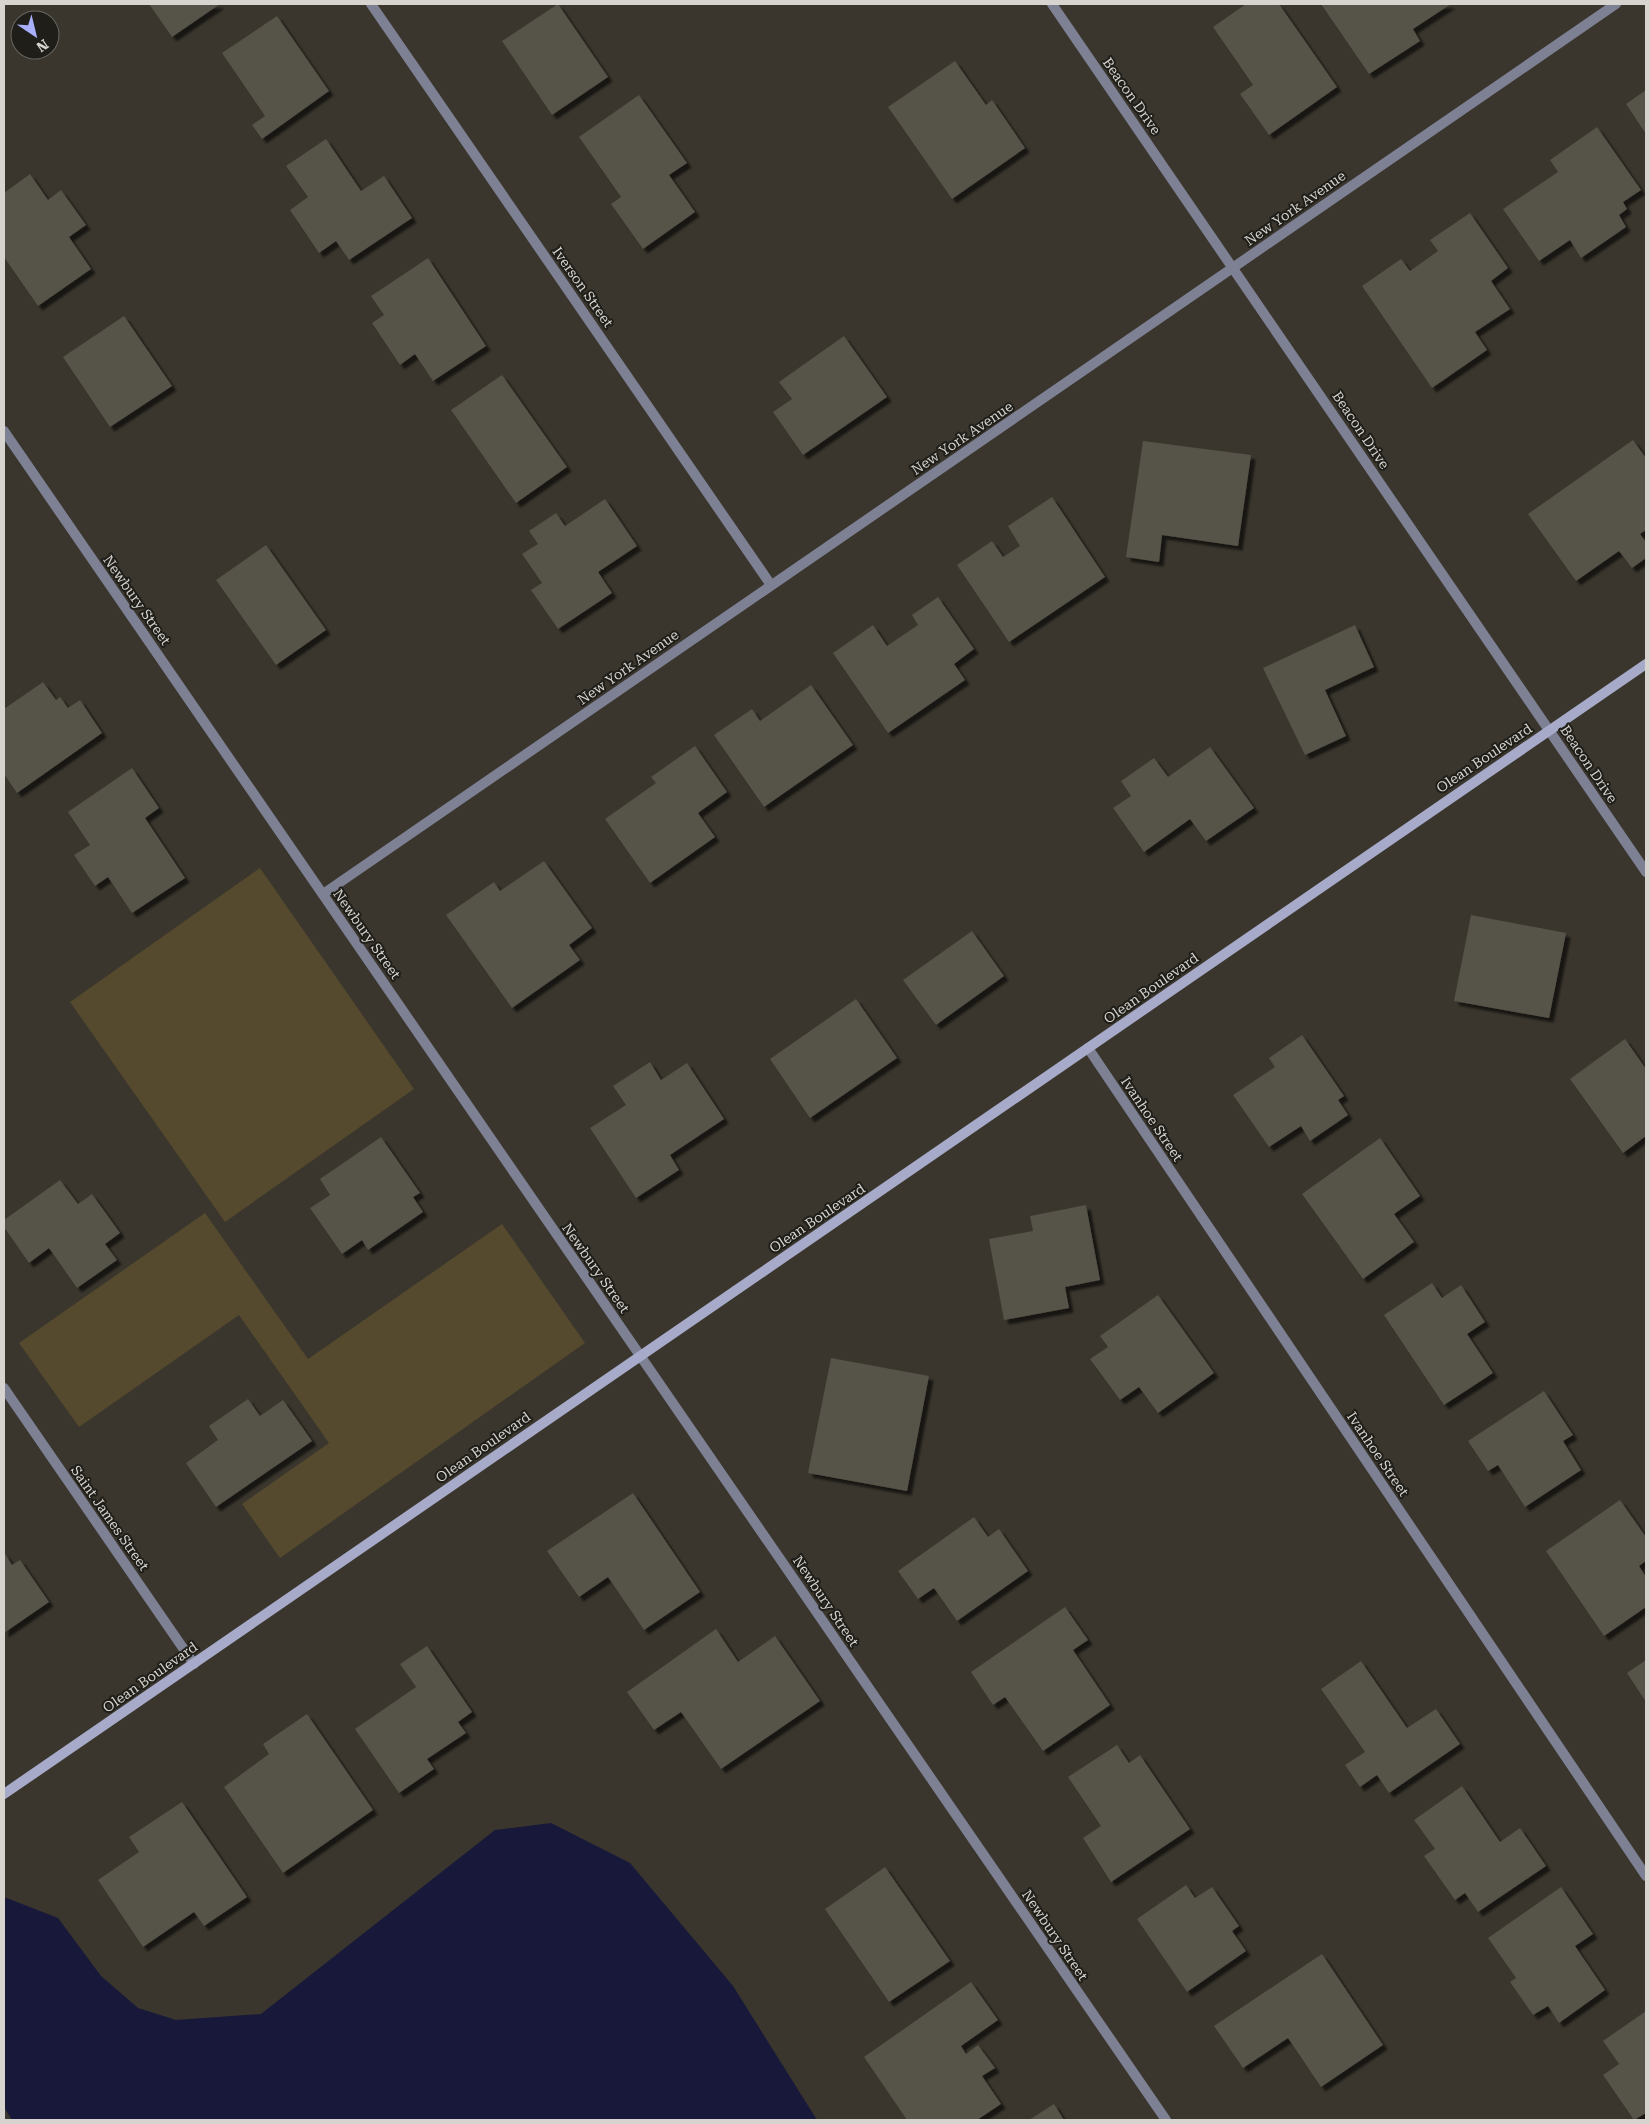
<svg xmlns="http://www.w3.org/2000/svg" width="1650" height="2124" font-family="'Roboto Serif',serif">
  <defs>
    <filter id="shadow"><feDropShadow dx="4.5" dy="4.5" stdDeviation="1" flood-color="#0009"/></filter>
  </defs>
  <rect width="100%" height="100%" fill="#3a362d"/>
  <g fill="#554a2e">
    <path d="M260,868L414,1089L225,1222L70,1002Z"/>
    <path d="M205,1213L308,1359L502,1224L585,1343L280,1558L242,1504L329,1443L239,1315L79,1427L19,1343Z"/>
  </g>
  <path fill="#17183a" d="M551,1823L630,1863L733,1986L817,2120H12L4,2107V1897L58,1918L101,1976L138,2008L176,2020L261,2014L495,1830Z"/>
  <g fill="#565248" filter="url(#shadow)">
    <path d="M149,4H220L172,37Z"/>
    <path d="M558,4L608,77L552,115L502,41Z"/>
    <path d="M1246,4H1279L1337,87L1269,135L1240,94L1253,85L1213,27Z"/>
    <path d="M1321,4H1451L1413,29L1420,41L1369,74Z"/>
    <path d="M277,16L329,91L262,139L252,125L265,116L222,53Z"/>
    <path d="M955,61L986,105L992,100L1025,148L952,199L888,107Z"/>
    <path d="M1646,90V134L1626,104Z"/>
    <path d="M639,95L687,163L669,175L695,212L643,249L611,204L621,197L579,137Z"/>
    <path d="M1597,127L1641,190L1623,202L1627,209L1619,215L1626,227L1581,258L1570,240L1539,261L1503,209L1558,172L1550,160Z"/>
    <path d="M326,139L361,191L384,176L412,218L349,260L336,241L319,253L290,210L308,197L286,166Z"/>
    <path d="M30,174L48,200L61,190L86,225L69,237L91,269L38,306L4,257V193Z"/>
    <path d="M1470,213L1508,268L1491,281L1510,309L1475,332L1487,350L1432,388L1362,286L1401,259L1410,271L1438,251L1430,240Z"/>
    <path d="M428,258L486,346L433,381L415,354L400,365L372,323L384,315L371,296Z"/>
    <path d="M124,316L172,386L110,427L63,357Z"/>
    <path d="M844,336L887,397L803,455L773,412L792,399L779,382Z"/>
    <path d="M502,375L567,467L516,503L451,410Z"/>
    <path d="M1633,440L1646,458V530L1640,534L1646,542V558L1632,568L1619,551L1576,581L1528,514Z"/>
    <path d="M1143,441L1251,455L1238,546L1162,535L1159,562L1126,557Z"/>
    <path d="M1052,497L1105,577L1009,642L957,565L992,541L1003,557L1020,546L1008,526Z"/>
    <path d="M605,499L637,546L598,572L612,593L558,629L531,590L542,583L522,554L538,544L529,531L556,513L565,526Z"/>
    <path d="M266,545L326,630L276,665L216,580Z"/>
    <path d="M938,597L974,649L954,664L965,680L888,733L833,653L873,625L887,646L918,625L912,615Z"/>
    <path d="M1355,625L1374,667L1325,690L1346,736L1305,755L1263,668Z"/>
    <path d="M43,682L56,700L60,697L68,708L80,700L102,733L17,793L4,774V709Z"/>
    <path d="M811,685L853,745L764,807L714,735L752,709L760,721Z"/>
    <path d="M695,746L727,792L698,813L715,837L650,883L605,819L656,783L651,777Z"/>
    <path d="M1210,747L1254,808L1206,841L1190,819L1144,852L1113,808L1131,796L1121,781L1154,758L1168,777Z"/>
    <path d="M132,768L159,808L145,818L185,878L132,913L108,877L95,886L74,855L90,845L68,812Z"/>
    <path d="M544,861L592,928L569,945L580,960L512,1008L446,915L494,882L500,891Z"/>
    <path d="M1471,915L1566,933L1549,1018L1454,1001Z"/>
    <path d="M972,931L1004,976L936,1025L903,980Z"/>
    <path d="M856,999L897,1058L810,1118L770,1059Z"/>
    <path d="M1302,1035L1344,1096L1338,1100L1348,1115L1310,1141L1301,1126L1269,1147L1233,1095L1275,1067L1269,1058Z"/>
    <path d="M1625,1039L1646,1069V1136L1623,1153L1570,1079Z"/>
    <path d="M650,1062L661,1080L687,1063L724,1119L670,1155L679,1170L636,1198L590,1128L626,1105L613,1086Z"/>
    <path d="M381,1137L420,1193L413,1197L423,1212L368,1250L362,1240L342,1254L310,1208L330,1195L320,1179Z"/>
    <path d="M1380,1138L1420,1196L1394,1214L1414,1242L1363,1279L1302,1194Z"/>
    <path d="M60,1180L78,1204L92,1194L120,1233L105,1244L117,1260L77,1288L49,1248L29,1263L4,1227V1220Z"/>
    <path d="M1086,1205L1100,1280L1065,1287L1069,1308L1004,1320L989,1239L1033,1231L1030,1216Z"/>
    <path d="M1432,1283L1442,1298L1461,1285L1485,1322L1467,1334L1493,1373L1444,1405L1384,1315Z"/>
    <path d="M1158,1295L1214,1373L1158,1413L1139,1387L1120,1400L1090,1359L1108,1347L1100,1336Z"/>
    <path d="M831,1358L929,1376L907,1491L808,1473Z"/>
    <path d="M1544,1391L1573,1435L1563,1441L1581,1470L1525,1507L1498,1465L1488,1471L1468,1441Z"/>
    <path d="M248,1399L260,1416L283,1400L312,1441L216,1507L186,1463L218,1440L209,1426Z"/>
    <path d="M633,1493L700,1592L644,1630L608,1577L579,1597L547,1551Z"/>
    <path d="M1620,1500L1646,1537V1561L1639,1566L1646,1577V1607L1604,1636L1546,1551Z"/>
    <path d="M974,1517L988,1537L999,1529L1028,1571L957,1621L934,1588L918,1599L898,1571Z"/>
    <path d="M4,1552L12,1565L20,1560L49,1602L4,1633Z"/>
    <path d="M1065,1607L1088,1640L1073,1650L1110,1705L1043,1751L1005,1697L993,1705L971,1672Z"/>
    <path d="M716,1629L738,1662L775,1636L820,1701L721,1769L681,1712L654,1730L627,1692Z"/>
    <path d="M427,1646L472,1712L458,1722L466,1733L427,1759L434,1769L399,1793L355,1729L416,1687L400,1664Z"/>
    <path d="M1646,1660V1702L1627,1673Z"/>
    <path d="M1361,1661L1407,1728L1436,1709L1460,1744L1389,1793L1377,1775L1360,1787L1345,1765L1365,1752L1321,1689Z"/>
    <path d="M307,1714L373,1810L283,1873L224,1787L269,1754L263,1744Z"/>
    <path d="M1117,1745L1129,1763L1140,1755L1190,1829L1111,1882L1083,1838L1101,1826L1068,1777Z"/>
    <path d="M1462,1786L1500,1842L1520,1828L1546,1866L1478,1912L1465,1893L1455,1900L1424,1856L1435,1849L1414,1820Z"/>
    <path d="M182,1802L247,1897L204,1926L194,1912L143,1947L98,1880L139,1852L129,1837Z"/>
    <path d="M885,1867L950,1961L889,2002L825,1909Z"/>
    <path d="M1186,1885L1195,1898L1212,1887L1239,1926L1232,1931L1246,1951L1187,1992L1137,1919Z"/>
    <path d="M1561,1887L1593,1934L1575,1946L1605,1990L1559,2023L1548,2006L1533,2015L1510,1982L1516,1978L1488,1938Z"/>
    <path d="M1322,1954L1383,2045L1321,2087L1288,2038L1243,2068L1214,2026Z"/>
    <path d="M971,1982L998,2020L961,2046L966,2054L978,2045L995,2068L982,2076L1001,2104L977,2120H907L864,2057Z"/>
    <path d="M1646,2011V2113L1634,2120L1603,2075L1619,2064L1603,2041Z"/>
    <path d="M1054,2104L1064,2120H1029Z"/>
  </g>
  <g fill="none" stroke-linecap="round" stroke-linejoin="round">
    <g stroke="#7e8194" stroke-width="10">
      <path d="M371,4L771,585"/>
      <path d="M1052,4L1646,872"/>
      <path d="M4,431L1166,2120"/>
      <path d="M323,894L1616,4"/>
      <path d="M1088,1048L1646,1876"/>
      <path d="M4,1388L194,1664"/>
    </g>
    <path stroke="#a7abc9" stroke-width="10" d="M4,1794L1646,664"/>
  </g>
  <g text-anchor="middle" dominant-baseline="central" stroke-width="4" stroke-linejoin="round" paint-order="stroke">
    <g font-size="14" fill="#d7d4cf" stroke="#1f1e19">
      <text transform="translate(1132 96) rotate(55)">Beacon Drive</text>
      <text transform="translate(1295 208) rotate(-35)">New York Avenue</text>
      <text transform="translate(583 287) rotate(55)">Iverson Street</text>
      <text transform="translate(1361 430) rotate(56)">Beacon Drive</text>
      <text transform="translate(962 438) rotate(-34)">New York Avenue</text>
      <text transform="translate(137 600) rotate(55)">Newbury Street</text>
      <text transform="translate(628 667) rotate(-35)">New York Avenue</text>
      <text transform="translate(1484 758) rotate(-34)">Olean Boulevard</text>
      <text transform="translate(1589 764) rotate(56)">Beacon Drive</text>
      <text transform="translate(367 934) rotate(55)">Newbury Street</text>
      <text transform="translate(1151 988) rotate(-35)">Olean Boulevard</text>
      <text transform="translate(1152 1119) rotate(56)">Ivanhoe Street</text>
      <text transform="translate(817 1218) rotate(-34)">Olean Boulevard</text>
      <text transform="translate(596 1268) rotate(55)">Newbury Street</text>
      <text transform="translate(483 1447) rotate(-35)">Olean Boulevard</text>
      <text transform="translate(1378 1454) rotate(56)">Ivanhoe Street</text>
      <text transform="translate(110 1518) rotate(55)">Saint James Street</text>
      <text transform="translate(826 1601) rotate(56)">Newbury Street</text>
      <text transform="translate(150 1677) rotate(-35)">Olean Boulevard</text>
      <text transform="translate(1055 1935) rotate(56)">Newbury Street</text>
    </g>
  </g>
  <rect width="1650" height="2124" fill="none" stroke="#d7d4cf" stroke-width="10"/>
  <g transform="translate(35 35) rotate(145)"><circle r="24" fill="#1f1e19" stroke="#696762"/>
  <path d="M0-4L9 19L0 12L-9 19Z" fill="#a8b0fc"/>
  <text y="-8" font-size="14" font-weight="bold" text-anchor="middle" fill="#d7d4cf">N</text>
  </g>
</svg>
